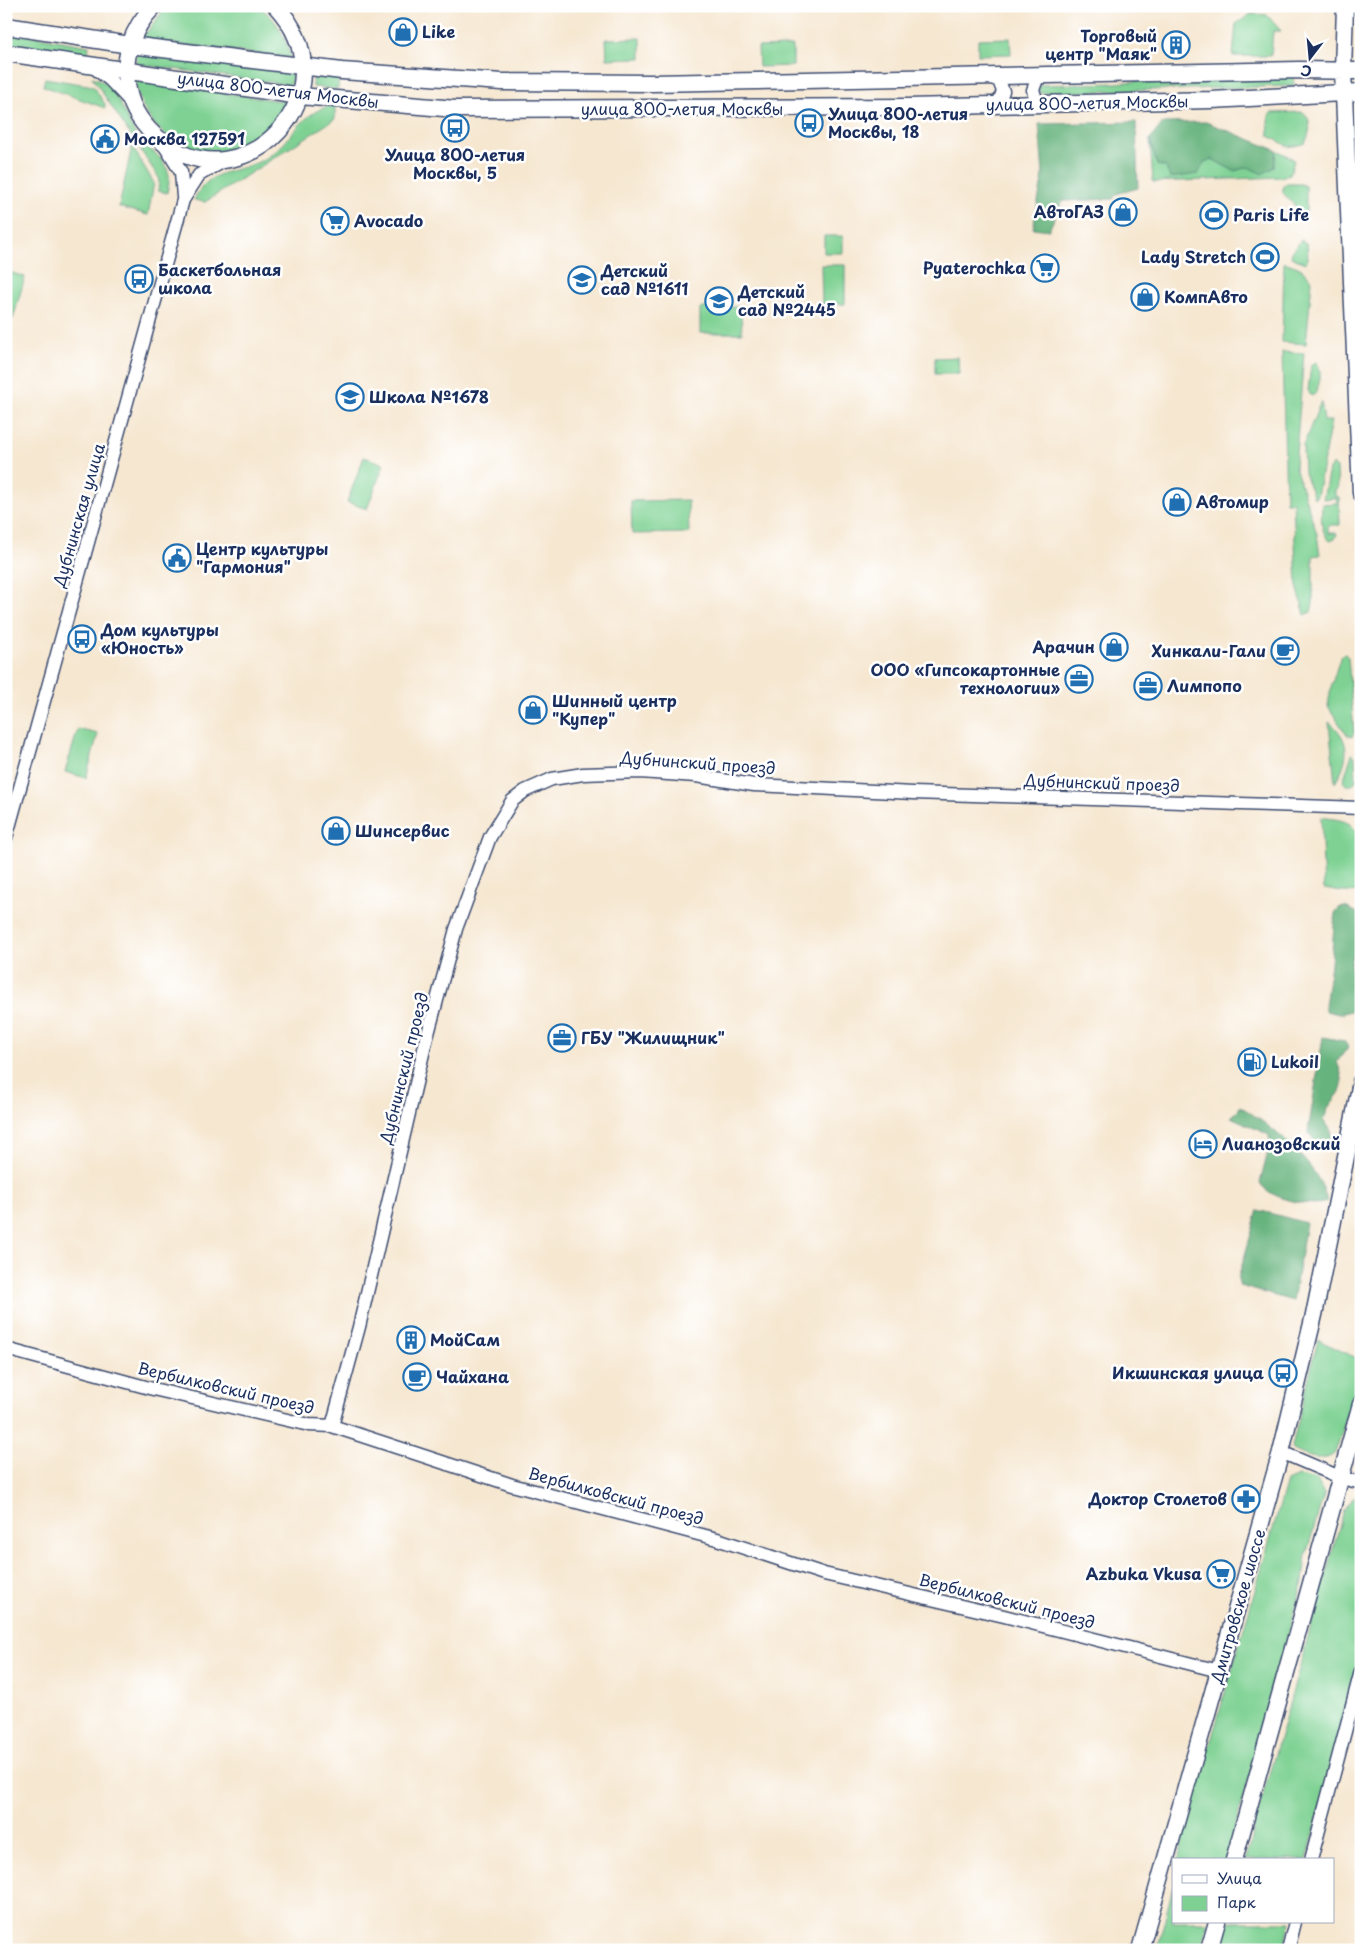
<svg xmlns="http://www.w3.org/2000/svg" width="1367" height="1956" font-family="'Playpen Sans',sans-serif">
<rect width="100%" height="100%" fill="#fff"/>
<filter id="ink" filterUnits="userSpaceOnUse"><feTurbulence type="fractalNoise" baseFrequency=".02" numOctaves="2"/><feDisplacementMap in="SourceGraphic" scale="10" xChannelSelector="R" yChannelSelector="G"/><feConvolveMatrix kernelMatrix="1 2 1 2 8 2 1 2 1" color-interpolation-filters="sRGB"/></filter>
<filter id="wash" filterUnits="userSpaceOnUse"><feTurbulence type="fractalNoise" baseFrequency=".0096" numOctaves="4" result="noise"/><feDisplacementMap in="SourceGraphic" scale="20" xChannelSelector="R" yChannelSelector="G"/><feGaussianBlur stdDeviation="1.12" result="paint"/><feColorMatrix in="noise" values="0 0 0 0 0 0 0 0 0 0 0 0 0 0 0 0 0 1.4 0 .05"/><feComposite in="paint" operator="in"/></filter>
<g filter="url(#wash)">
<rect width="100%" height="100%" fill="#f6e7d0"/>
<path fill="#7ed193" stroke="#4c8078" d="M171 6C185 6 249 3 258 7 277 16 286 40 291 58L141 40 163 11Z
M1251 14 1267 15 1281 31H1273L1271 56H1233L1236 24Z
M6 31 89 46 88 55 6 43Z
M641 38V58L607 59 606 39Z
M1010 38 1011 54 978 55V39Z
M793 46V66L759 67 758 47Z
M137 52 292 73 291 85 136 64Z
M313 75 339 77 338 89 313 87Z
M1293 75 1294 86 1039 93V85L1116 83 1155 79Z
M92 77C120 83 123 120 139 139 148 149 161 155 166 167 171 176 169 183 167 193L158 191 159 178Z
M45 78 93 86 105 104V108L43 86Z
M135 80 287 102C253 181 147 162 135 80Z
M329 106 335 107V119L205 202 194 200C210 165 239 175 268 157 293 141 298 115 329 106Z
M1303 112C1313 119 1310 136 1304 144L1289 147 1269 136 1268 120 1271 113Z
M1353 125H1361V286Z
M1150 139 1157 165 1204 162 1212 159 1234 171 1248 167H1274L1276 150 1292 158 1294 161 1290 174 1281 177 1153 182Z
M132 146 154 183 148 215 119 207Z
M1286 184H1301L1306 187V213H1302L1283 193V186Z
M824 236H843V253H824Z
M1301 240 1307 244 1308 259 1305 263 1291 257 1292 252Z
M1284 262 1301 268 1312 280 1306 344 1282 342Z
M821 265H845V304H822Z
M6 271 25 277 13 319 6 317Z
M741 307 742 333H700V308Z
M1282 352 1304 353 1295 467 1317 534 1320 555 1313 556V604L1311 612 1305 615 1297 586 1293 502H1286Z
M958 357 959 374H935V358Z
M1316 362C1323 371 1320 384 1315 394L1311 396 1308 390 1311 365Z
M1321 401 1324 421H1331L1317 496 1314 498 1304 473 1303 446Z
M364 457 384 464 367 509 347 502Z
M1333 464 1337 468 1338 489 1335 490V496L1339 497 1340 525H1328V533H1337L1335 539 1330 541C1320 532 1321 517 1322 504L1337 503 1336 498 1323 499 1329 469Z
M688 500 689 533 632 534 631 501Z
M1345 654 1348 657 1354 733 1352 737 1346 734 1328 706 1331 687 1341 655Z
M1329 722C1352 740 1349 760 1335 783Z
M78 729 98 734 86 778 65 772Z
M1352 754 1355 756 1356 781 1352 785H1346L1343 781Z
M1321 817C1331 819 1345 819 1352 826 1367 840 1361 871 1361 889 1351 895 1336 891 1324 889Z
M1318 1340 1361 1360V1375L1335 1453C1325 1464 1305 1456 1293 1450L1292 1446Z
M1298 1476 1317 1480 1324 1494 1306 1555 1303 1582 1226 1860H1179L1184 1833 1287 1481Z
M1361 1494V1655L1307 1860H1245L1344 1510 1354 1497Z
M1173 1887V1922H1208L1201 1950H1157Z
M1228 1922H1291L1284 1950H1220Z"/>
<path fill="#66b37d" stroke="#40716e" d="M1136 122 1138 188 1116 194 1113 199 1062 201 1049 230 1033 228 1043 175 1039 124Z
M1206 122 1276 150 1274 167 1262 174 1248 167 1234 171 1212 159 1204 162 1198 174 1170 178 1166 167 1157 165 1150 139 1163 123Z
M1345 907 1358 913C1364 931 1355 947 1350 965 1357 979 1365 994 1358 1009L1339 1014 1326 1011 1325 1006 1331 964 1335 913 1339 908Z
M1323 1037 1344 1041 1348 1047 1337 1062C1352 1098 1331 1091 1324 1120L1331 1131 1333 1143 1324 1148 1318 1145 1308 1132Z
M1240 1106C1270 1125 1322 1166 1327 1202 1309 1208 1270 1199 1260 1183L1270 1144 1269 1135 1231 1117 1238 1111Z
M1258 1210 1306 1223 1293 1301 1240 1286 1238 1279Z"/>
</g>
<g filter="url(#ink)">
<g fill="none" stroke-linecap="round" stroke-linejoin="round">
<g stroke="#3c4b6f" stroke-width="15">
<path id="minor" d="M91 65 110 80 131 102
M1045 75 1037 79 1033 90 1036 99 1046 104
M990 77 999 81 1003 91 999 102 992 106
M163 143 181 172 183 197
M6 838 183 200 199 175 226 160
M6 1349 153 1389 309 1425 332 1426 512 1485 717 1539 824 1574 1004 1616 1219 1671
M332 1426 359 1327 425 1045 456 929 490 837 512 801 525 791 552 779 583 774 640 772 696 776 754 785 913 793 1361 808
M1281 1452 1342 1478 1361 1483
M1311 1860 1361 1671
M1288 1950 1295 1922"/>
</g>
<g stroke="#3c4b6f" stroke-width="19">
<path id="major" d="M154 6C131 29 122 59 128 90 132 110 144 127 160 140 244 208 355 92 276 6
M1345 6 1343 71 1361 493
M6 26 130 45 342 71 502 82 652 83 1299 70 1361 71
M6 53 300 96 456 109 908 107 1211 100 1361 92
M1234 1860 1361 1404
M1140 1950 1281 1452 1314 1315 1361 1082
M1209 1950 1217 1922"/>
</g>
<use href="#minor" stroke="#fff" stroke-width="12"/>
<use href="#major" stroke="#fff" stroke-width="16"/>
</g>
</g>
<defs>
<g id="shop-ring" transform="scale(1.4375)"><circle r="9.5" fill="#fff" stroke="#1f6fb2" stroke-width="1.5"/><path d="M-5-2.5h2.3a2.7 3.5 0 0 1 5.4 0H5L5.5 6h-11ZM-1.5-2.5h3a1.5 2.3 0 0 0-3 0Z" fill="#1f6fb2"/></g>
<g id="building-ring" transform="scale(1.4375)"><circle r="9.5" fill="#fff" stroke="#1f6fb2" stroke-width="1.5"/><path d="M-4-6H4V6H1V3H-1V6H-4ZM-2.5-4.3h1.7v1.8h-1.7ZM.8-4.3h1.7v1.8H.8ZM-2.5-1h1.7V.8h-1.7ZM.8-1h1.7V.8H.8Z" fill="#1f6fb2"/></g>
<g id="bus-ring" transform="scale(1.4375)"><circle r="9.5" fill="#fff" stroke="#1f6fb2" stroke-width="1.5"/><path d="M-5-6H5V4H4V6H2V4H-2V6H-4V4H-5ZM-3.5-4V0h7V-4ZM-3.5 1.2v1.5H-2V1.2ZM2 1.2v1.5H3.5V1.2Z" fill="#1f6fb2"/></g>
<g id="civic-ring" transform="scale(1.4375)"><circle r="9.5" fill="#fff" stroke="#1f6fb2" stroke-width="1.5"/><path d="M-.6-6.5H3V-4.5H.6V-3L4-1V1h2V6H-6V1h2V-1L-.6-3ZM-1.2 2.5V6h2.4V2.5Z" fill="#1f6fb2"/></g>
<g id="stadium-ring" transform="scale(1.4375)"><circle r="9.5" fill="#fff" stroke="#1f6fb2" stroke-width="1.5"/><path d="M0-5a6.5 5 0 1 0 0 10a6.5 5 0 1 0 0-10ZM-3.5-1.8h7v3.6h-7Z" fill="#1f6fb2"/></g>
<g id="supermarket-ring" transform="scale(1.4375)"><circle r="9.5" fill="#fff" stroke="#1f6fb2" stroke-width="1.5"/><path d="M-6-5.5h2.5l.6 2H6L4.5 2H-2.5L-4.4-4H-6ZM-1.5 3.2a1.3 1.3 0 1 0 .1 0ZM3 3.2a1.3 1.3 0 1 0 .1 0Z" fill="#1f6fb2"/></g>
<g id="school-ring" transform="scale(1.4375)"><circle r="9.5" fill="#fff" stroke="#1f6fb2" stroke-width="1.5"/><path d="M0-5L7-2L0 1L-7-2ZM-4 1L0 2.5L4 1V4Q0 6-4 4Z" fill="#1f6fb2"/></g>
<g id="cafe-ring" transform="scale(1.4375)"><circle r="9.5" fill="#fff" stroke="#1f6fb2" stroke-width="1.5"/><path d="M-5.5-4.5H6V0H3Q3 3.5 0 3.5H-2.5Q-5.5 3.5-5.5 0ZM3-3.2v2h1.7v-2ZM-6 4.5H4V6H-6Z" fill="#1f6fb2"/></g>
<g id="office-ring" transform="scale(1.4375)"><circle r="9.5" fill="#fff" stroke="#1f6fb2" stroke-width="1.5"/><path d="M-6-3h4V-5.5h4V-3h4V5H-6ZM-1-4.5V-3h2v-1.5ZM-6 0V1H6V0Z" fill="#1f6fb2"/></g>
<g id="fuel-ring" transform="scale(1.4375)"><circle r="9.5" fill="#fff" stroke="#1f6fb2" stroke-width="1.5"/><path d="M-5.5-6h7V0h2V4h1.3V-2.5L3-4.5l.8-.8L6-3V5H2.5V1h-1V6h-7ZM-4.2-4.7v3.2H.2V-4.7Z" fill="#1f6fb2"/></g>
<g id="hotel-ring" transform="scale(1.4375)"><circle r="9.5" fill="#fff" stroke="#1f6fb2" stroke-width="1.5"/><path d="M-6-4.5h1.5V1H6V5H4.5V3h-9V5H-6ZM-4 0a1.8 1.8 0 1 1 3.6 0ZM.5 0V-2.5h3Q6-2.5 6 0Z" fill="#1f6fb2"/></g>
<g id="pharmacy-ring" transform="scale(1.4375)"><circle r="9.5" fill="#fff" stroke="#1f6fb2" stroke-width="1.5"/><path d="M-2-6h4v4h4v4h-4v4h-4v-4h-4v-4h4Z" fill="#1f6fb2"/></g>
</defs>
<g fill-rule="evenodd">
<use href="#shop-ring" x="403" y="32"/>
<use href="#building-ring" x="1176" y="45"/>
<use href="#bus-ring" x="809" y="123"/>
<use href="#bus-ring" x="455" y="128"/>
<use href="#civic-ring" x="105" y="139"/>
<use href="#shop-ring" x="1123" y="212"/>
<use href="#stadium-ring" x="1214" y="215"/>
<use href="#supermarket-ring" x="335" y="221"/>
<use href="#stadium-ring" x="1265" y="257"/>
<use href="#supermarket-ring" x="1045" y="268"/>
<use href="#bus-ring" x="139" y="279"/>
<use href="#school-ring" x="582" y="280"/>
<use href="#shop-ring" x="1145" y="297"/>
<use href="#school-ring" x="719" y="301"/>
<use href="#school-ring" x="350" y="397"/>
<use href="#shop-ring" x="1177" y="502"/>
<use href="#civic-ring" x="177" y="558"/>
<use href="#bus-ring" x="82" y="639"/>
<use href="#shop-ring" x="1114" y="647"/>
<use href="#cafe-ring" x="1285" y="651"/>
<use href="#office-ring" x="1079" y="679"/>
<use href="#office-ring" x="1148" y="686"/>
<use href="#shop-ring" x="533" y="710"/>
<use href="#shop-ring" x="336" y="831"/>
<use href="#office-ring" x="562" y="1038"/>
<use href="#fuel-ring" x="1252" y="1062"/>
<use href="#hotel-ring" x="1203" y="1144"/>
<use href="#building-ring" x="411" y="1340"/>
<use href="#bus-ring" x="1283" y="1373"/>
<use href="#cafe-ring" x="417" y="1377"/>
<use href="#pharmacy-ring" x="1246" y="1499"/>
<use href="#supermarket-ring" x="1221" y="1574"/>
</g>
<g text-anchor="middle" stroke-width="5" stroke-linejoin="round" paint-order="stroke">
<g font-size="16" font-weight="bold" fill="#1b2f5e" stroke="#fff" text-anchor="start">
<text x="422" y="38">Like</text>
<text x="1157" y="42" text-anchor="end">Торговый<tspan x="1157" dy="18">центр "Маяк"</tspan></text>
<text x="828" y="120">Улица 800-летия<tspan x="828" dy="18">Москвы, 18</tspan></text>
<text x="124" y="145">Москва 127591</text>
<text x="455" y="161" text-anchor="middle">Улица 800-летия<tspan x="455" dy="18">Москвы, 5</tspan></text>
<text x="1104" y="218" text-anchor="end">АвтоГАЗ</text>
<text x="1233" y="221">Paris Life</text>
<text x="354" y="227">Avocado</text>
<text x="1246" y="263" text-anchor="end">Lady Stretch</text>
<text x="1026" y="274" text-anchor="end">Pyaterochka</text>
<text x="158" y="276">Баскетбольная<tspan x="158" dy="18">школа</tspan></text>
<text x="601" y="277">Детский<tspan x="601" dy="18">сад №1611</tspan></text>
<text x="738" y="298">Детский<tspan x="738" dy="18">сад №2445</tspan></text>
<text x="1164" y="303">КомпАвто</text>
<text x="369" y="403">Школа №1678</text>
<text x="1196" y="508">Автомир</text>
<text x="196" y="555">Центр культуры<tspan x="196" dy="18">"Гармония"</tspan></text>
<text x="101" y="636">Дом культуры<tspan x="101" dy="18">«Юность»</tspan></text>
<text x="1095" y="653" text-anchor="end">Арачин</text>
<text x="1266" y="657" text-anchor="end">Хинкали-Гали</text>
<text x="1060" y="676" text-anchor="end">ООО «Гипсокартонные<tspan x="1060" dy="18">технологии»</tspan></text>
<text x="1167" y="692">Лимпопо</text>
<text x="552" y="707">Шинный центр<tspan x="552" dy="18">"Купер"</tspan></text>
<text x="355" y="837">Шинсервис</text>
<text x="581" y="1044">ГБУ "Жилищник"</text>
<text x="1271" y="1068">Lukoil</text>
<text x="1222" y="1150">Лианозовский</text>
<text x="430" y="1346">МойСам</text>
<text x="1264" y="1379" text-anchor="end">Икшинская улица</text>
<text x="436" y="1383">Чайхана</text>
<text x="1227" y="1505" text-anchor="end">Доктор Столетов</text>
<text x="1202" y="1580" text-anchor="end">Azbuka Vkusa</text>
</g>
<g font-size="16" fill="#1b2f5e" stroke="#fff">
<text transform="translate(278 90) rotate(7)" y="6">улица 800-летия Москвы</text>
<text transform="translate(1087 103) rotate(-1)" y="6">улица 800-летия Москвы</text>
<text x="682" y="115">улица 800-летия Москвы</text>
<text transform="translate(79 515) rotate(-74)" y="6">Дубнинская улица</text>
<text transform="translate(698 763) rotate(4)" y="6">Дубнинский проезд</text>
<text transform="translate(1102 783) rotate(2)" y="6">Дубнинский проезд</text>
<text transform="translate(404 1068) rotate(-76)" y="6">Дубнинский проезд</text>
<text transform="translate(226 1388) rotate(13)" y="6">Вербилковский проезд</text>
<text transform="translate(616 1496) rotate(15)" y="6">Вербилковский проезд</text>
<text transform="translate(1007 1601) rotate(14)" y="6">Вербилковский проезд</text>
<text transform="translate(1238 1606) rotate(-74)" y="6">Дмитровское шоссе</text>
</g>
</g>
<rect width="1367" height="1956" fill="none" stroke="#fff" stroke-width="25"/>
<rect x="1172" y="1858" width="162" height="65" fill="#ffffff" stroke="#a4acbf"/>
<rect x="1182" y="1875" width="25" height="8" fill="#ffffff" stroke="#a4acbf"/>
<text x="1217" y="1884" font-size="15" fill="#1b2f5e">Улица</text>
<rect x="1182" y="1896" width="25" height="15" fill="#7ed193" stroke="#a4acbf"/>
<text x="1217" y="1908" font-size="15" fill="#1b2f5e">Парк</text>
<g transform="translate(1310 58) rotate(196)" stroke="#ffffff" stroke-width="4" paint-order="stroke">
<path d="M0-4L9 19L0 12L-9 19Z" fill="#1b2f5e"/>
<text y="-8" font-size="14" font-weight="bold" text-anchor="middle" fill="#1b2f5e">С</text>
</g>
</svg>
